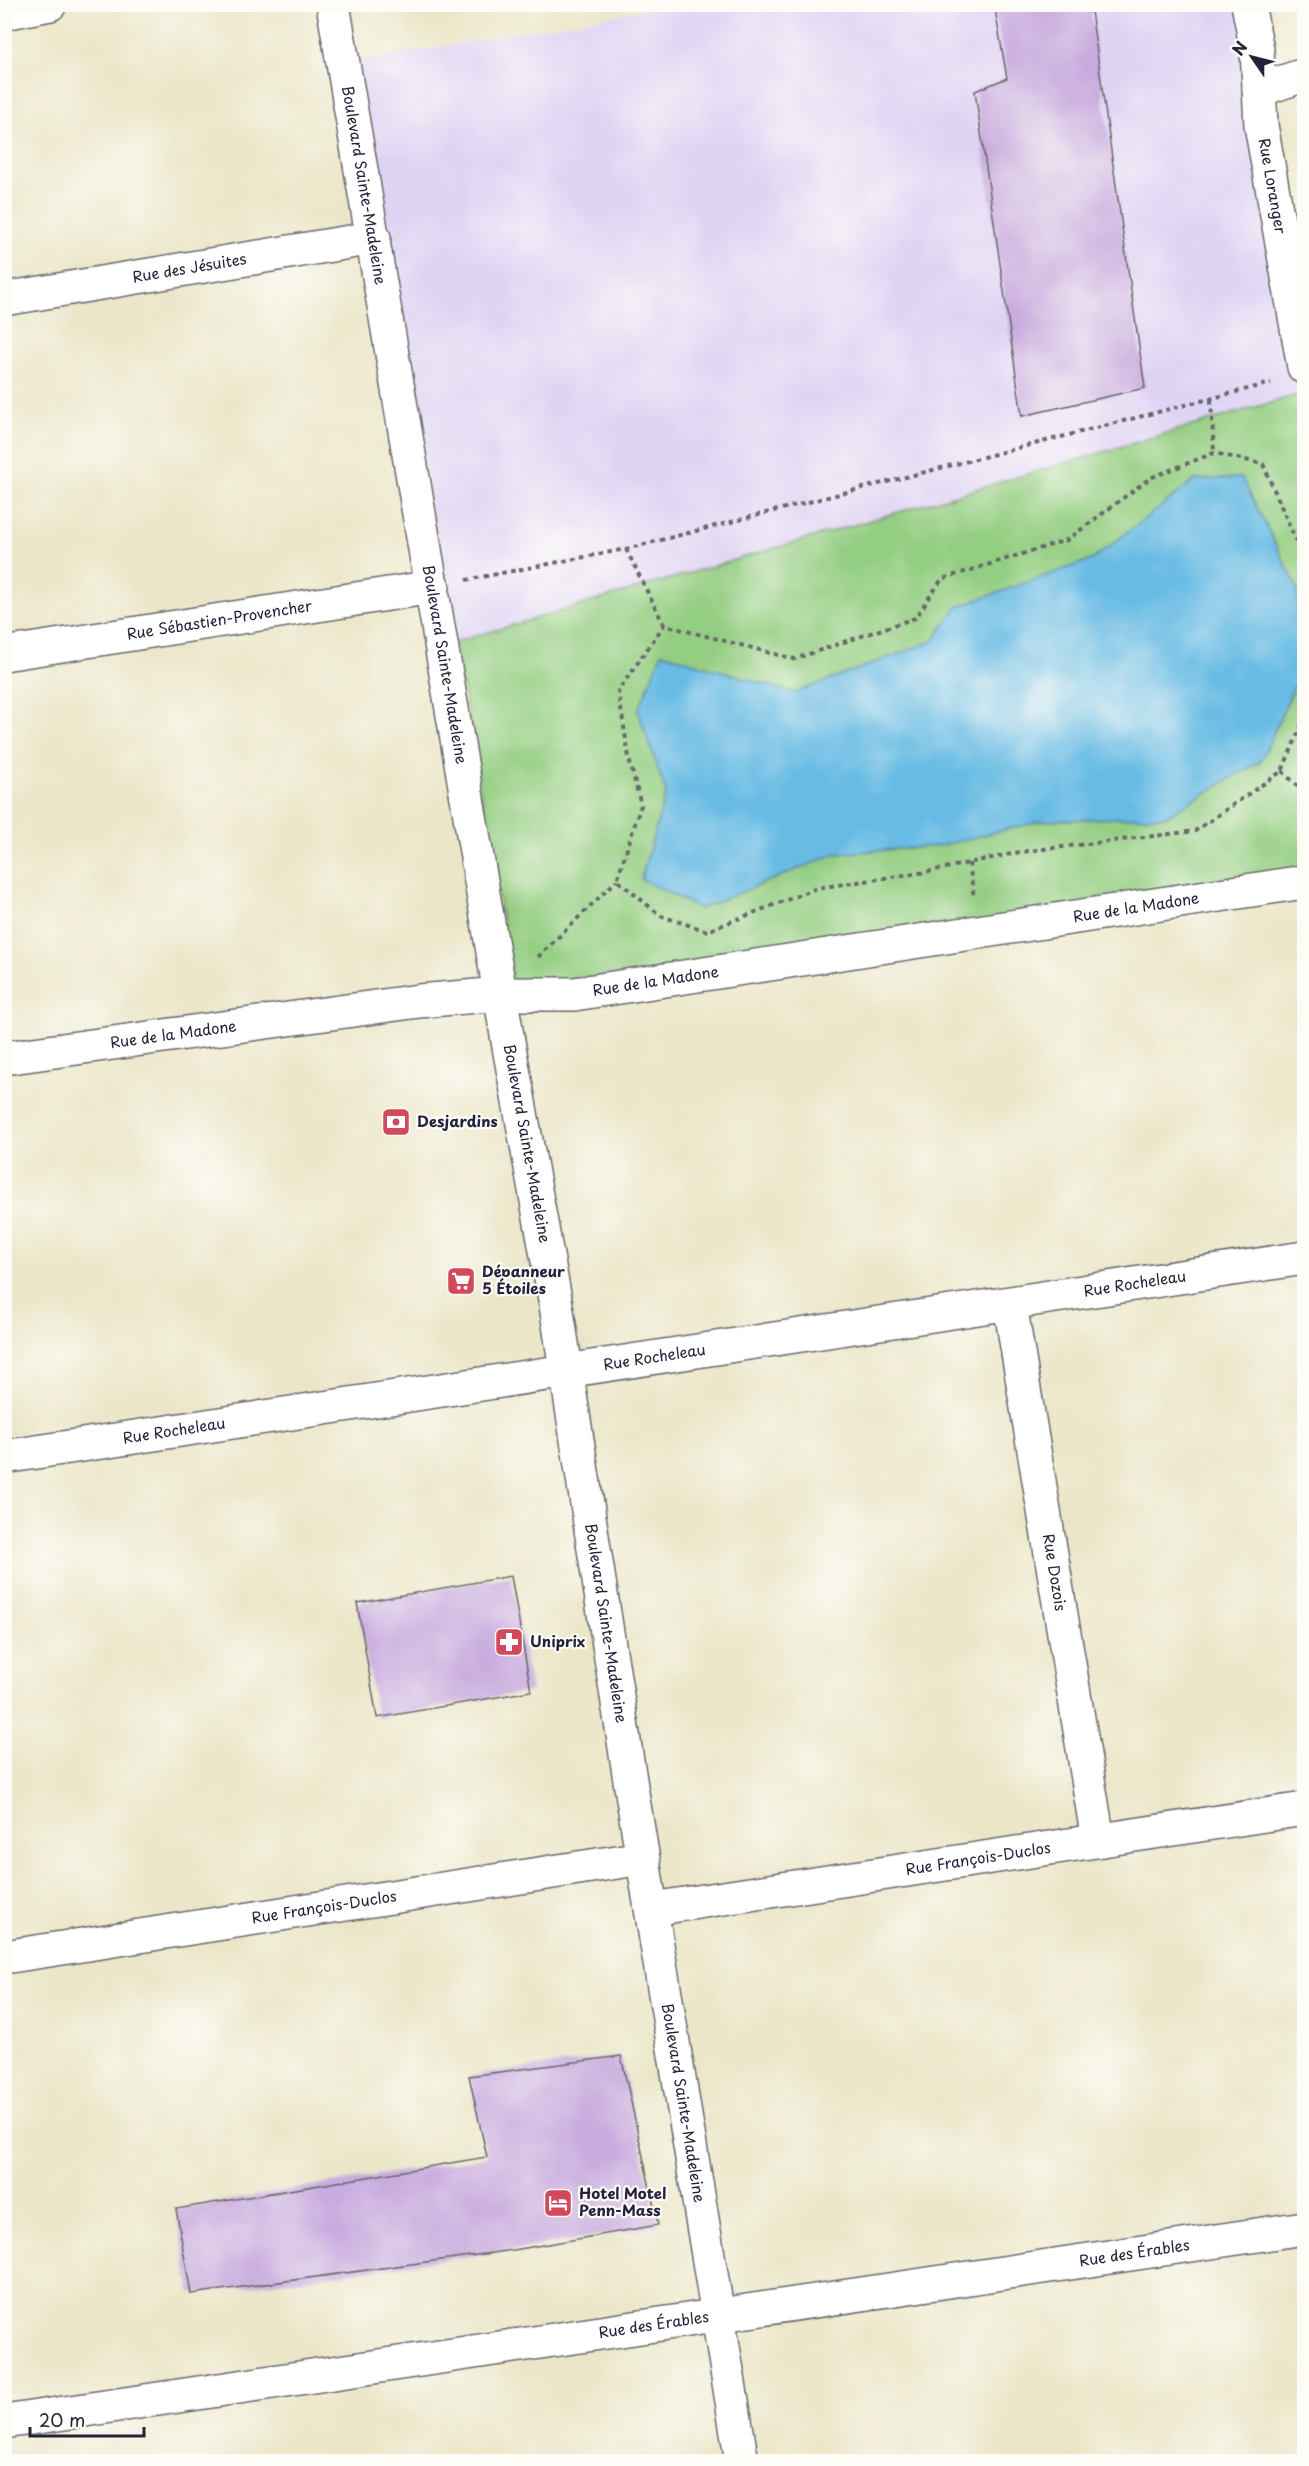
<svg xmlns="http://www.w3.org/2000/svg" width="1309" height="2466" font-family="'Playpen Sans',sans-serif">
<rect width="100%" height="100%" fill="#fdfcf7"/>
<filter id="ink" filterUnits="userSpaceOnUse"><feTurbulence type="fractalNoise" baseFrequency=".0167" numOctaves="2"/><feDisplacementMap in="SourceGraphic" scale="12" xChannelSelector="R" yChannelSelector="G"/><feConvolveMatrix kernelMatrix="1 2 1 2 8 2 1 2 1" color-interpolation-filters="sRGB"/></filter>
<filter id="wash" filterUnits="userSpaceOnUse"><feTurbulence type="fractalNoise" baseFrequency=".008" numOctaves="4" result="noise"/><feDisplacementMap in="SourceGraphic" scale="24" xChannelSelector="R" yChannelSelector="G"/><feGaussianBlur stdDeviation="1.35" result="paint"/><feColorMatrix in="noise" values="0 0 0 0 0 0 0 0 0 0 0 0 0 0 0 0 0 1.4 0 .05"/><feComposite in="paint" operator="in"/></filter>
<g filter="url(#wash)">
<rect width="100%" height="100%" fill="#ebe6c8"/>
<path fill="#e0d4f4" d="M668 5H1248L1304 373V393L455 642 354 63Z"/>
<path fill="#94ce82" stroke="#5b785e" stroke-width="1.5" d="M1304 393V885L514 990 455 642Z"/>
<path fill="#68bbe4" stroke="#456e90" stroke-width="1.5" d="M1242 478 1297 587 1300 674 1261 761 1166 816 1042 821 938 846 835 854 700 909 641 879 666 793 638 711 662 653 794 693 933 641 957 607 1093 559 1195 480Z"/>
<g id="blocks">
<path fill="#c9acdf" d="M994 4H1090L1145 388 1022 416 975 91 1007 78Z
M511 1576 531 1691 377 1718 357 1603Z
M621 2056 658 2225 514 2250 191 2294 176 2209 487 2157 469 2076Z"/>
</g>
</g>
<g filter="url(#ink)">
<use href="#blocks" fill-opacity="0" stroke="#68676c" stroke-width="1.5"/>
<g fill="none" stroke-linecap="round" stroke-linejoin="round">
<g stroke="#68676c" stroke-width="36">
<g id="minor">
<path id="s1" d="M1248 4 1257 50 1261 125 1304 367"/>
<path d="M4 13 50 4"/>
<path d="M1259 90 1304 75"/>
<path id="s2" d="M4 299 374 238"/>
<path id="s3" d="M4 654 433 587"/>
<path id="s4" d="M4 1058 419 1001 500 994H574L1304 882"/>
<path id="s5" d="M1010 1304 1098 1840"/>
<path id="s6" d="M4 1457 1304 1258"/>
<path id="s7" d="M652 1909 1304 1809"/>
<path id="s8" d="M4 1957 643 1858"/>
<path id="s9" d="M4 2422 1304 2228"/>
</g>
</g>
<g stroke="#68676c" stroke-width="36">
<g id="major">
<path id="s10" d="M333 4 509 1047 556 1305 633 1799 742 2462"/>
</g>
</g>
<path stroke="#68676c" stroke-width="4" stroke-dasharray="4.5 4.5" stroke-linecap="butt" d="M1211 400 1214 453
M626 549 664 625
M1304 559 1263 464 1214 453 1150 478 1067 540 942 579 915 618 794 659 664 625 618 691 630 763 641 805 617 880 661 916 707 931 817 888 926 872 1020 852 1195 831 1282 771 1304 720
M466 580 626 549 1271 383
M1282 771 1304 792
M969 863 974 898
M538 957 617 880"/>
<use href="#minor" stroke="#fff" stroke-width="33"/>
<use href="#major" stroke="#fff" stroke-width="33"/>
</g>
</g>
<defs>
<g id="bank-square" transform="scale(1.5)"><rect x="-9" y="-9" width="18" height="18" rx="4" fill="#d1495b" stroke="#fdfcf7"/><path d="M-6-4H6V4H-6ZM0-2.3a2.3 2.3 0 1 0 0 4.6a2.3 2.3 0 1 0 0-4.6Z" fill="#fff"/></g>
<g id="supermarket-square" transform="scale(1.5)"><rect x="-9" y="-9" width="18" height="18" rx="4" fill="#d1495b" stroke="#fdfcf7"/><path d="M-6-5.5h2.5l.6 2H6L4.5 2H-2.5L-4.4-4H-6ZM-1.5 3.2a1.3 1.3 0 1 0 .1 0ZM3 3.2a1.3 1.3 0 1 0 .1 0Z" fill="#fff"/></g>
<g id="pharmacy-square" transform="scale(1.5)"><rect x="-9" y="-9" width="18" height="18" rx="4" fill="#d1495b" stroke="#fdfcf7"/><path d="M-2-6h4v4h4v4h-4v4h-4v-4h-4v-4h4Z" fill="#fff"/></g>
<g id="hotel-square" transform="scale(1.5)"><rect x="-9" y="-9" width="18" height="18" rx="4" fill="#d1495b" stroke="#fdfcf7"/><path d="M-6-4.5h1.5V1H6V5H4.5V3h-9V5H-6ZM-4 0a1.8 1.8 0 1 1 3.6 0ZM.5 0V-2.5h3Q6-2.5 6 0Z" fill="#fff"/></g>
</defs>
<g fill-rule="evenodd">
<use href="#bank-square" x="396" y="1122"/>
<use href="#supermarket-square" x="461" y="1281"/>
<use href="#pharmacy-square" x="509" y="1642"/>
<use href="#hotel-square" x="558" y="2203"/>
</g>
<g text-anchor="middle" stroke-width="4.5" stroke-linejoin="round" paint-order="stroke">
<g font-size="15" fill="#22223b" stroke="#fdfcf7">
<text dy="5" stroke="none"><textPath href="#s10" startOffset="184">Boulevard Sainte-Madeleine</textPath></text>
<text dy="5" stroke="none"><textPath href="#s1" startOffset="184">Rue Loranger</textPath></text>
<text dy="5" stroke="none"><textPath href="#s2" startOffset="188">Rue des Jésuites</textPath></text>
<text dy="5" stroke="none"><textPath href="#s3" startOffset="218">Rue Sébastien-Provencher</textPath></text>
<text dy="5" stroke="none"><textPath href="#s10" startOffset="670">Boulevard Sainte-Madeleine</textPath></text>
<text dy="5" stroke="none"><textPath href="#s4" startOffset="1143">Rue de la Madone</textPath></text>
<text dy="5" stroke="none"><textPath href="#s4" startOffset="657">Rue de la Madone</textPath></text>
<text dy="5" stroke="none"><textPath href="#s4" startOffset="171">Rue de la Madone</textPath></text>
<text dy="5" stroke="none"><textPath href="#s10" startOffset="1156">Boulevard Sainte-Madeleine</textPath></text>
<text dy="5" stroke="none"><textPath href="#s6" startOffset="1144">Rue Rocheleau</textPath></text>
<text dy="5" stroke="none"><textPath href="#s6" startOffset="658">Rue Rocheleau</textPath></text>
<text dy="5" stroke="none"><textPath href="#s6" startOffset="172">Rue Rocheleau</textPath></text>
<text dy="5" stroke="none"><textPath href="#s5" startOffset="272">Rue Dozois</textPath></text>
<text dy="5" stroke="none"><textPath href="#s10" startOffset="1642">Boulevard Sainte-Madeleine</textPath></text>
<text dy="5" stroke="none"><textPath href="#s7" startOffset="330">Rue François-Duclos</textPath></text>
<text dy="5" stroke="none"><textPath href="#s8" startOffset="324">Rue François-Duclos</textPath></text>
<text dy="5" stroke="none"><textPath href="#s10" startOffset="2128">Boulevard Sainte-Madeleine</textPath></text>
<text dy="5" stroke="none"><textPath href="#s9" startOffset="1143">Rue des Érables</textPath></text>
<text dy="5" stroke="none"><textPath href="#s9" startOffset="657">Rue des Érables</textPath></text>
</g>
<g font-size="15" font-weight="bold" fill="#22223b" stroke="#fdfcf7" text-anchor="start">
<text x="417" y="1127">Desjardins</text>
<text x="482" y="1277">Dépanneur<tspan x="482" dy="17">5 Étoiles</tspan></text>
<text x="530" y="1647">Uniprix</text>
<text x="579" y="2199">Hotel Motel<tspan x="579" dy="17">Penn-Mass</tspan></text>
</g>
</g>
<rect width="1309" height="2466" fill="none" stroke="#fdfcf7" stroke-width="24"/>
<g transform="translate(1252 57) rotate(305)" stroke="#fdfcf7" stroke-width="4.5" paint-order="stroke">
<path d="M0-4.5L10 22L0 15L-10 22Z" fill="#22223b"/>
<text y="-9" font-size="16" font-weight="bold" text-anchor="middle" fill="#22223b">N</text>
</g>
<path d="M30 2427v9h114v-9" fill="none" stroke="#22223b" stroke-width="3"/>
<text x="39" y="2427" font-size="18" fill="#22223b" stroke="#fdfcf7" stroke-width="4.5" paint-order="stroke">20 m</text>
</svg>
